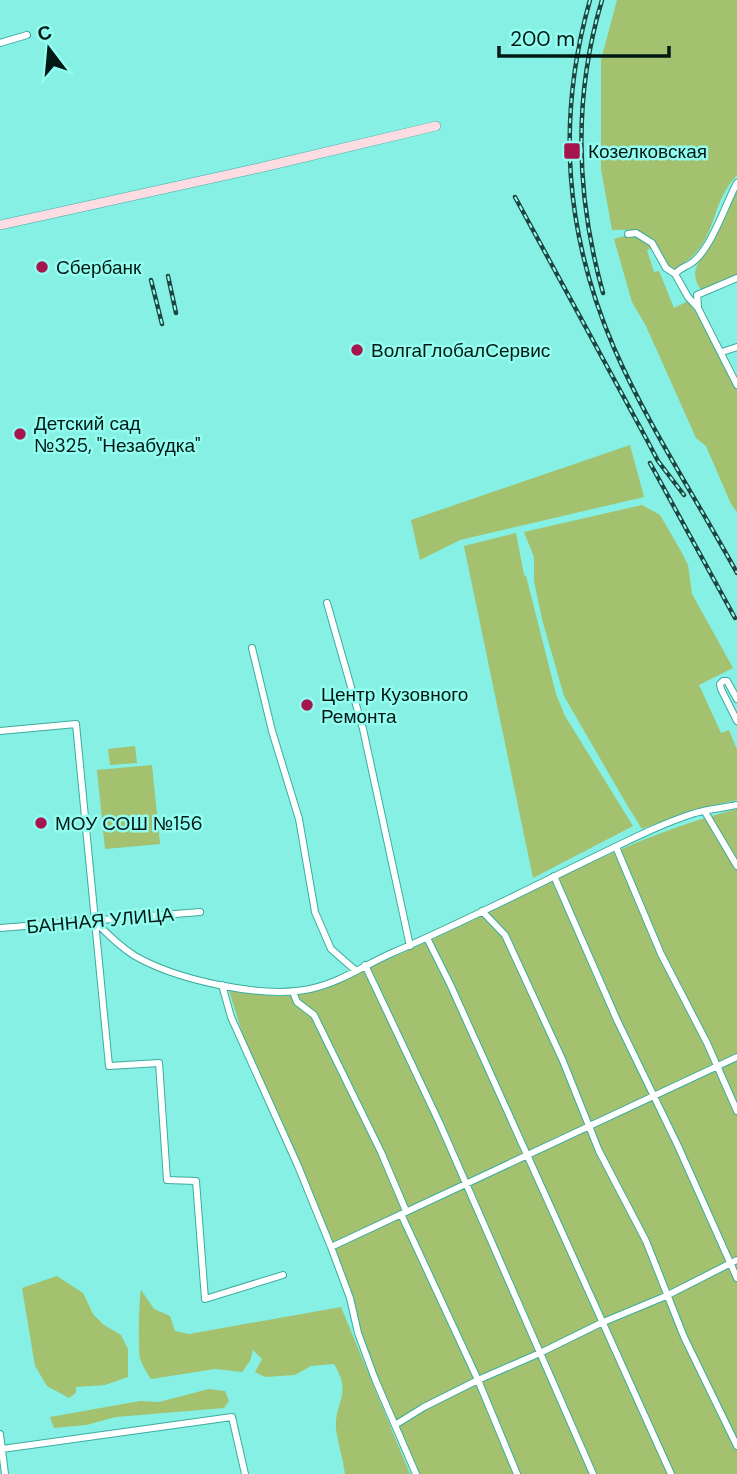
<svg xmlns="http://www.w3.org/2000/svg" width="737" height="1474" font-family="'DM Sans',sans-serif">
<rect width="100%" height="100%" fill="#85f0e3"/>
<path fill="#a3c16e" d="M617 0H737V175C706 208 721 244 674 269 666 265 664 260 659 253 646 232 635 229 612 230L601 169V60Z
M737 192V275L702 291C686 270 702 259 712 242 722 227 728 208 737 192Z
M631 234 641 238 652 248 647 250 654 272 659 271 674 308 688 301 702 322 737 391V512L731 504 706 446 696 438 646 326 632 302 614 239Z
M630 445 644 497 460 540 420 560 411 520Z
M642 505 660 515 682 553 688 565 692 594 733 668 699 685 721 733 729 730 737 750V800L693 810 642 829 627 805 564 696 542 619 534 581V557L524 532Z
M516 533 524 575 526 576 556 694 565 716 633 826 533 878 464 546Z
M135 746 137 763 110 765 108 749Z
M152 765 160 844 105 849 97 770Z
M737 809V1474H418C391 1412 364 1351 348 1286L249 1055 228 987C249 991 275 999 296 995 332 988 367 968 400 954 512 905 618 839 737 809Z
M57 1276 83 1293 93 1314 104 1325 121 1335 128 1349V1377L105 1385 76 1387V1393L69 1398 47 1386 35 1366 22 1288Z
M141 1290 154 1309 170 1316 175 1331 189 1334 341 1307 410 1474H345C343 1459 338 1444 336 1429 334 1402 353 1395 334 1364L311 1366 295 1375 265 1377 255 1372 262 1359 253 1350 250 1361 242 1372 215 1369 151 1379C147 1373 142 1365 140 1358 138 1352 139 1296 141 1290Z
M209 1389 225 1391 229 1401 224 1408 116 1417 86 1425 54 1428 50 1417 140 1401 159 1402Z"/>
<g fill="none" stroke-linecap="round" stroke-linejoin="round">
<g stroke="#3caca0" stroke-width="8">
<path id="street" d="M0 43 27 35
M628 234 636 233 652 243 666 268 675 274 688 297 698 308 737 385
M675 274C682 266 687 267 693 262 712 247 725 205 737 183
M698 306 697 295 737 278
M722 352 737 347
M327 603 363 729 410 946
M252 648 272 731 299 819 315 912 331 949 355 970
M737 699 727 681H723L720 684 721 689 737 721
M0 731 76 724 109 1066 159 1063 167 1180 196 1181 205 1299 283 1275
M705 812 737 866
M616 847 661 954 707 1043 737 1111
M554 876 617 1020 678 1146 737 1278
M482 911 505 935 563 1061 599 1151 646 1241 684 1337 737 1446
M95 921C107 934 119 946 135 956 177 980 262 999 310 989 339 983 365 965 392 953 457 925 520 893 584 862 620 845 657 825 695 813 709 809 723 808 737 805
M0 928 200 912
M427 938 450 984 671 1474
M365 965 440 1124 593 1474
M222 985 231 1017 298 1166 331 1247 350 1298 358 1333 375 1379 416 1474
M293 992 297 1002 314 1015 381 1152 406 1211
M401 1214 478 1380 517 1474
M331 1247 737 1057
M395 1425 424 1407 478 1380 540 1353 601 1323 666 1296 737 1260
M0 1434 5 1474
M2 1449 232 1417 245 1474"/>
</g>
<g stroke="#3caca0" stroke-width="10">
<path id="secondary" d="M0 225 259 168 436 126"/>
</g>
<use href="#street" stroke="#fff" stroke-width="6"/>
<use href="#secondary" stroke="#fddce4" stroke-width="9"/>
<g stroke="#1e4540" stroke-width="4.5">
<path id="rail" d="M590 0C556 120 565 234 614 348 647 424 697 500 737 573
M602 0C573 97 576 196 603 293
M515 197 647 440 658 461 684 495
M168 276 176 313
M151 280 162 324
M650 463 735 618"/>
</g>
<use href="#rail" stroke="#93fef0" stroke-width="2" stroke-dasharray="5" stroke-linecap="butt"/>
</g>
<g fill="#a7154f" stroke="#93fef0" stroke-width="2.5">
<rect x="563" y="142" width="18" height="18" rx="3.5"/>
<circle cx="42" cy="267" r="7"/>
<circle cx="357" cy="350" r="7"/>
<circle cx="20" cy="434" r="7"/>
<circle cx="307" cy="705" r="7"/>
<circle cx="41" cy="823" r="7"/>
</g>
<g text-anchor="middle" stroke-width="5" stroke-linejoin="round" paint-order="stroke">
<g font-size="19" fill="#021815" stroke="#93fef0" text-anchor="start">
<text x="588" y="158">Козелковская</text>
<text x="56" y="274">Сбербанк</text>
<text x="371" y="357">ВолгаГлобалСервис</text>
<text x="34" y="430">Детский сад<tspan x="34" dy="22">№325, "Незабудка"</tspan></text>
<text x="321" y="701">Центр Кузовного<tspan x="321" dy="22">Ремонта</tspan></text>
<text x="55" y="830">МОУ СОШ №156</text>
</g>
<g font-size="19" fill="#021815" stroke="#93fef0">
<text transform="translate(100 920) rotate(-5)" y="7">БАННАЯ УЛИЦА</text>
</g>
</g>
<g transform="translate(49 49) rotate(344)" stroke="#93fef0" stroke-width="5" paint-order="stroke">
<path d="M0-5L12 26L0 18L-12 26Z" fill="#021815"/>
<text y="-10" font-size="19" font-weight="bold" text-anchor="middle" fill="#021815">С</text>
</g>
<path d="M499 46v10h170v-10" fill="none" stroke="#021815" stroke-width="3.5"/>
<text x="510" y="46" font-size="21" fill="#021815" stroke="#93fef0" stroke-width="5" paint-order="stroke">200 m</text>
</svg>
